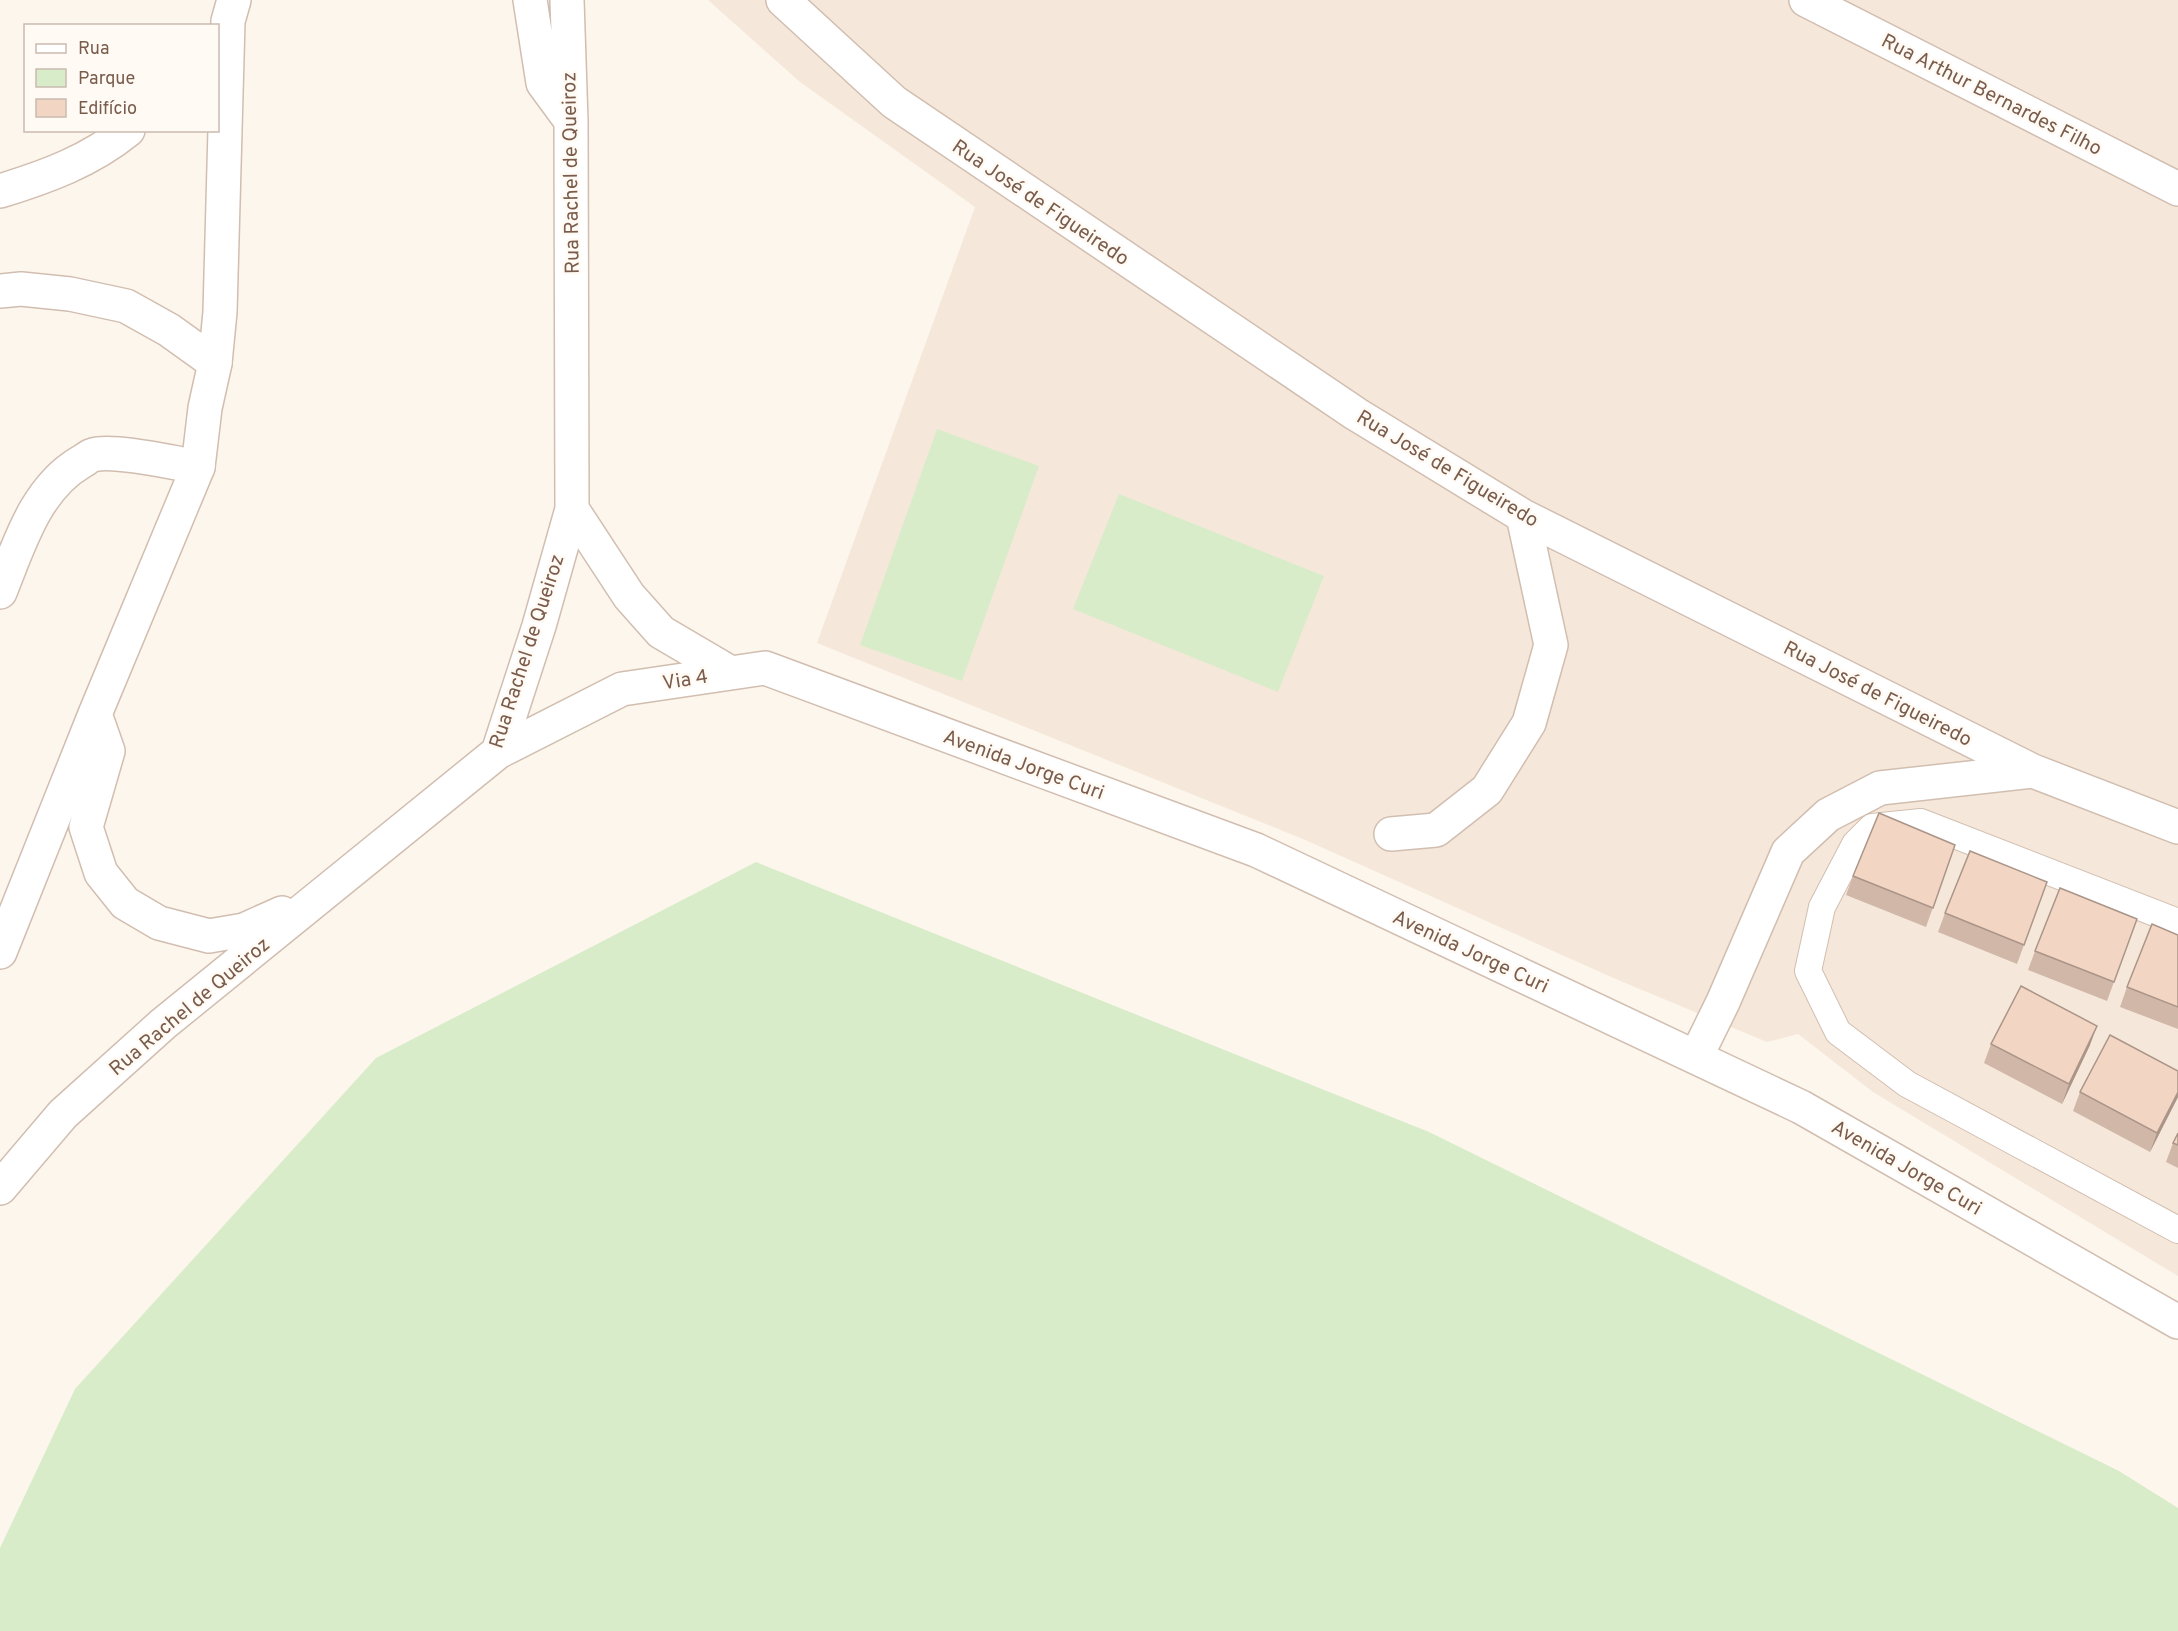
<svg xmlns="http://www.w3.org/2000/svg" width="2178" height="1631" font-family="Overpass,sans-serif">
<rect width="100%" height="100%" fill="#fdf6ec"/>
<path fill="#f5e8da" d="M708 0H2178V1276L1873 1092 1798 1034 1767 1042 1618 980 1303 839 817 643 975 207 800 82Z"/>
<path fill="#d8ecc9" d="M937 429 1039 466 962 681 860 645Z
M1119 494 1324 576 1278 692 1073 609Z
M756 862 1429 1132 2119 1471 2178 1508V1631H0V1548L75 1389 376 1058Z"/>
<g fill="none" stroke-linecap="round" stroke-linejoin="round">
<g stroke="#d1beb0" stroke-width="28">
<path id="service" d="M2178 922 1921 822 1872 827 1855 844 1822 907 1808 971 1838 1032 1907 1084 2178 1230"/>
</g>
<g stroke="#d1beb0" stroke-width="36">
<path id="minor" d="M783 0 894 102 1356 414 1523 516 2033 771 2178 827
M1806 0 2178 189
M0 191C46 177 90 161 128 130
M0 291 21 289 70 294 126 306 169 330 215 363
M0 592C19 545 35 489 81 462 85 460 89 456 93 455 113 449 175 463 198 467
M1391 834 1436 830 1487 790 1529 723 1551 645 1523 516
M1696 1057 1723 1002 1788 852 1828 815 1880 788 2033 771"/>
</g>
<g stroke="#d1beb0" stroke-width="36">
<path id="tertiary" d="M530 0 543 83 571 121
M572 509 629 596 661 632 729 672
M95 714 108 751 86 827 101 873 125 903 159 923 209 936 244 930 282 913
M498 752 622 689 765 668 1256 850 1801 1107 2178 1322
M0 952 95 714 198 467 205 408 215 363 220 312 228 21 234 0
M0 1188 63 1114 163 1024 498 752 539 626 572 509 571 121 567 0"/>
</g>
<use href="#service" stroke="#fff" stroke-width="26"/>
<use href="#minor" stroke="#fff" stroke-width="33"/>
<use href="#tertiary" stroke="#fff" stroke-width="33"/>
</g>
<path fill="#d1b7a8" d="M1955 845 1926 927 1846 895 1853 876Z
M2047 882 2017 964 1938 932 1945 913Z
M2137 919 2107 1001 2028 970 2035 951Z
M2178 935V1029L2120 1007 2127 987Z
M1991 1044 2090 1045 2062 1104 1984 1063Z
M2080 1092 2178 1097 2150 1152 2073 1111Z
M2178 1133V1168L2166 1162 2173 1143Z"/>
<path fill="#aa9588" d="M2097 1026 2090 1045 2062 1104 2069 1084Z
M2178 1092V1097L2150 1152 2157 1133Z"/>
<path fill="#f3d5c3" stroke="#aa9588" stroke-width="1.5" d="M1879 813 1955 845 1933 908 1853 876Z
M1970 851 2047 882 2024 945 1945 913Z
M2060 888 2137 919 2114 982 2035 951Z
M2152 924 2178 935V1007L2127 987Z
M2021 986 2097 1026 2069 1084 1991 1044Z
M2110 1035 2178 1071V1092L2157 1133 2080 1092Z
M2178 1133V1145L2173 1143Z"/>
<g text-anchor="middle" stroke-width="5" stroke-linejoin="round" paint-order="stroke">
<g font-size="20" fill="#7a5c4d" stroke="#fffaf3">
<text transform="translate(1992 94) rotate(27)" y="7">Rua Arthur Bernardes Filho</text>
<text transform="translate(570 173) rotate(-91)" y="7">Rua Rachel de Queiroz</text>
<text transform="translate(1041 202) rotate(34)" y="7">Rua José de Figueiredo</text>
<text transform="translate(1448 468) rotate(31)" y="7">Rua José de Figueiredo</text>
<text transform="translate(526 651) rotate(-72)" y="7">Rua Rachel de Queiroz</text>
<text transform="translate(685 679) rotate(-9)" y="7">Via 4</text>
<text transform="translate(1878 693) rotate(27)" y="7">Rua José de Figueiredo</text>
<text transform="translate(1024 764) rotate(20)" y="7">Avenida Jorge Curi</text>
<text transform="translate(1471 951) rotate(25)" y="7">Avenida Jorge Curi</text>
<text transform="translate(189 1006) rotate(-40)" y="7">Rua Rachel de Queiroz</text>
<text transform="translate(1907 1167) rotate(30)" y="7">Avenida Jorge Curi</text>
</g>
</g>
<rect x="24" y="24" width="195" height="108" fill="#fffaf3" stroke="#cabbb1" stroke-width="1.5"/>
<rect x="36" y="44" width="30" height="9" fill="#ffffff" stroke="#cabbb1" stroke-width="1.5"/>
<text x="78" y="54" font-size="18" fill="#7a5c4d">Rua</text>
<rect x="36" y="69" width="30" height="18" fill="#d8ecc9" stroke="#cabbb1" stroke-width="1.5"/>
<text x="78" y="84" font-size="18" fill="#7a5c4d">Parque</text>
<rect x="36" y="99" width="30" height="18" fill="#f3d5c3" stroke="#cabbb1" stroke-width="1.5"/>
<text x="78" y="114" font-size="18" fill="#7a5c4d">Edifício</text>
</svg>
